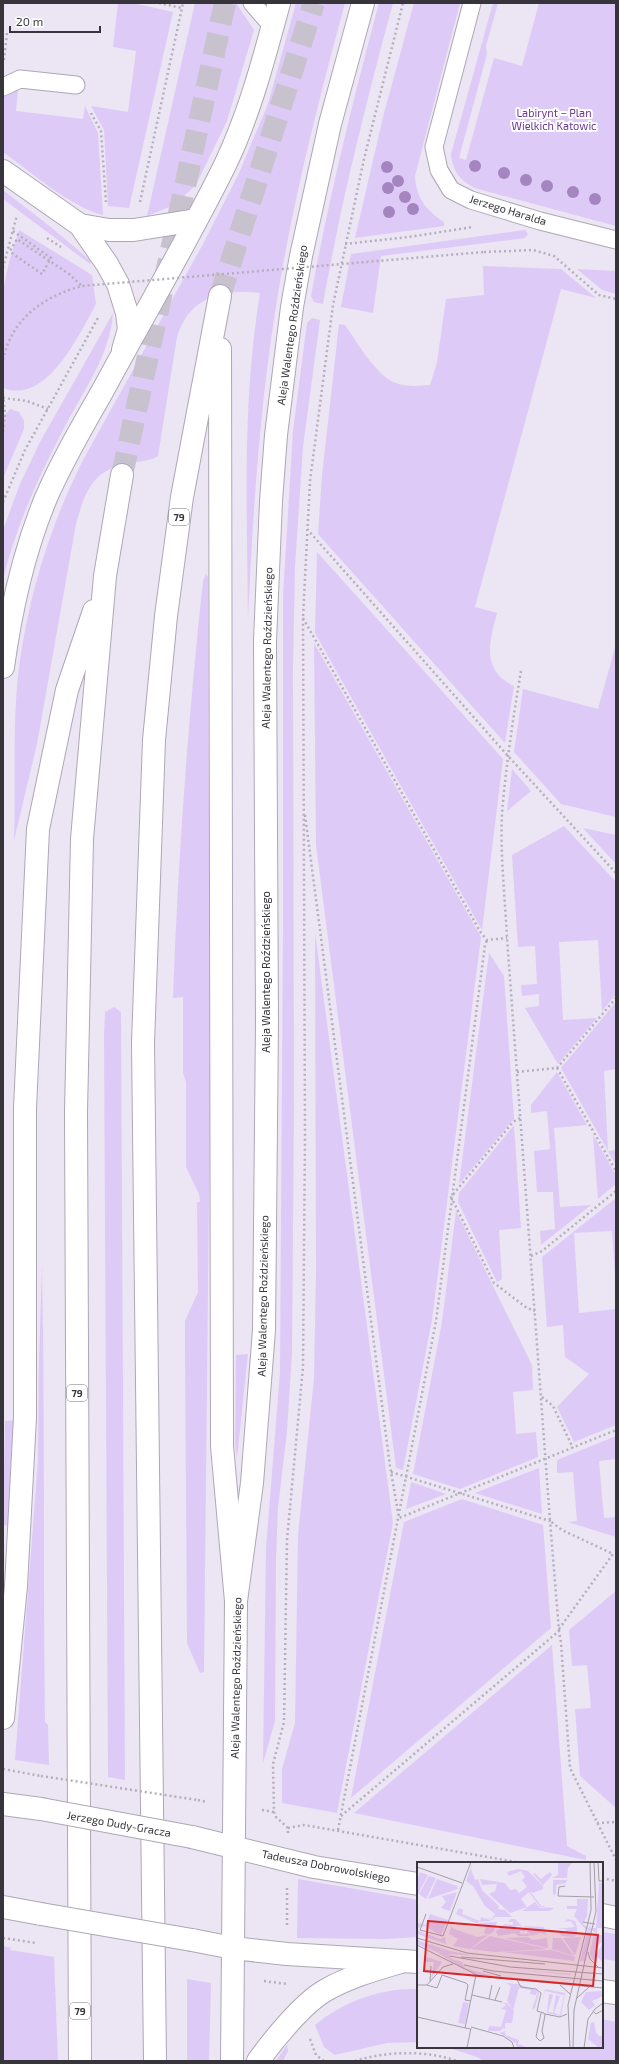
<svg xmlns="http://www.w3.org/2000/svg" width="619" height="2064" font-family="'Exo 2',sans-serif">
<rect width="100%" height="100%" fill="#ece5f4"/>
<path fill="#decaf6" d="M118 3H133L173 12 129 208 108 206 104 130 91 106 128 112 136 51 113 47Z
M195 3H236L254 30 227 121 196 185 174 205 147 216Z
M296 3H345C319 99 294 196 278 294 260 401 253 510 248 619 247 510 242 401 260 293 223 288 189 297 177 337L158 456C148 462 140 461 129 463 92 470 85 492 76 524L37 744 14 840C16 783 12 724 19 667 29 594 50 526 83 460L203 244 239 173 268 104Z
M379 3H393C366 103 341 202 323 304L314 302 311 296C329 197 353 100 379 3Z
M414 3H460L415 176C416 198 426 210 444 222V226L355 238 383 117Z
M493 3H498L486 46 487 54 459 158 466 160 494 58 522 66 539 3H616V226L478 189C461 182 453 173 451 154Z
M18 89 16 111 83 119 85 106 98 133 103 215C70 207 31 172 3 152V96H7Z
M3 190 52 228 91 261 90 264 3 199Z
M19 230 92 275 96 304C79 335 47 405 3 388V291L9 262Z
M525 230 528 234 525 238 381 256 373 313 341 307 351 254Z
M483 266 561 269 596 298 561 289 475 607 497 613C490 641 480 670 514 686L505 743 318 534 322 475 339 324 345 325C357 342 376 376 396 383 407 387 419 386 430 385L437 362 446 299 484 295Z
M577 269 616 271V294L602 290Z
M113 313C110 357 81 394 62 432 37 480 16 527 3 579V530L20 484 40 442Z
M312 318 320 320 303 447 295 566 293 666 294 1107 292 1353 287 1431 278 1508 276 1559 275 1721 263 1763 266 1548 280 1372 283 928V595L293 431 307 323Z
M10 409 19 412 24 421V429L3 478V417Z
M317 552 503 759 482 930 315 633Z
M206 574 208 577 210 1099 204 1672 200 1673 187 1643 185 1351V1321L198 1292 197 1202H200L199 1194 186 1167V1082L183 1073V997L173 998C178 858 188 720 203 581Z
M314 643 481 937 432 1320 403 1470 396 1468 316 845Z
M616 644V817L561 804 514 752 523 689 598 709Z
M512 769 531 791 507 811Z
M564 826 616 882V994L602 1011 598 940 559 942 563 1020 597 1018 558 1064 525 1008 539 1006V994L522 996 521 985 537 984 535 946 518 947 512 855Z
M583 828 616 835V864Z
M315 932 393 1523 337 1813 282 1803V1769L295 1723 298 1535 314 1378 316 1270Z
M489 953 504 976 514 1119 459 1184Z
M616 1002V1069L604 1071 608 1151 616 1150V1165L561 1068Z
M114 1007 121 1012 125 1780 108 1777 104 1036 105 1012Z
M557 1072 587 1125 554 1128 560 1207 591 1205 541 1245 540 1231 555 1229 553 1192H537L534 1151 550 1149 547 1111 531 1113V1105Z
M514 1125 521 1228 499 1230 502 1279 497 1282 458 1202 459 1193Z
M593 1135 616 1175V1184L598 1199Z
M616 1198V1290L612 1231 574 1233 579 1313 616 1309V1425L574 1442 557 1407 589 1374 565 1357 563 1325 547 1327 542 1257Z
M456 1211 532 1365 533 1390 513 1392 516 1434 536 1432 538 1457 460 1489 413 1474 442 1322Z
M42 1265C45 1418 43 1570 45 1722L48 1725 49 1765 15 1760 38 1461 39 1361Z
M248 1354 237 1458 235 1443 236 1355Z
M15 1420 10 1522 7 1526 3 1524 5 1421Z
M616 1436V1459L599 1461 604 1518 616 1517V1537L568 1522 577 1521 573 1472 557 1473V1460Z
M539 1468 542 1514 475 1493Z
M411 1482 446 1494 406 1509Z
M462 1499 543 1525 551 1628 351 1798 404 1522Z
M616 1591V1808L580 1776 575 1709 591 1708 587 1665 572 1666 569 1630Z
M552 1645 567 1846 586 1856V1860L354 1813Z
M298 1879 418 1900V1937L386 1939 297 1938Z
M602 1932 616 1934V1961L602 1959Z
M3 1946 11 1948 10 1950 54 1957 58 2061H3Z
M187 1979 211 1983 209 2061H187Z
M418 1989V2042L387 2043 335 2055 324 2047 315 2025C344 2001 381 1988 418 1989Z
M602 2019 616 2022V2061H484L477 2057 446 2047H602Z
M287 2045 288 2051 283 2061H276Z"/>
<g fill="none" stroke-linecap="round" stroke-linejoin="round">
<path stroke="#c8c2cf" stroke-width="22" stroke-dasharray="22 11" stroke-linecap="butt" d="M220 296 314 3
M122 475 225 3"/>
<g stroke="#aea7b6" stroke-width="19">
<path id="lane" d="M252 3 273 27
M472 3 434 147 439 170 451 190 471 200 540 221 616 240
M3 87 20 79 76 85"/>
</g>
<g stroke="#aea7b6" stroke-width="24">
<path id="street" d="M3 171 80 225 107 264 118 284 127 313 129 329 123 350
M80 225 109 230H134L196 220"/>
</g>
<g stroke="#aea7b6" stroke-width="24">
<path id="secondary" d="M3 667C11 609 23 553 46 498 62 461 82 427 102 392 143 316 187 242 225 165 250 113 264 58 279 3
M3 1804 41 1809
M192 1837 314 1867 418 1884
M3 1907 41 1914
M602 1915 616 1918
M192 1940 233 1948 287 1954 418 1962
M233 1948 236 1601 252 1483 264 1330 267 1021 265 641 271 501 276 435 292 307 301 256 330 124 363 3
M602 1991 616 1993"/>
</g>
<g stroke="#aea7b6" stroke-width="24">
<path id="primary" d="M220 349 222 1446 236 1601
M3 1718 16 1586 25 1417V1108L38 829 67 690 94 611
M80 2061 76 1112 82 839 105 576 122 475
M155 2061 143 1043 154 740 166 616 182 497 220 296
M232 2061 233 1948
M258 2061C274 2039 303 2003 326 1990 351 1976 377 1969 404 1961"/>
</g>
<path stroke="#b4afbb" stroke-width="2.5" stroke-dasharray="2 3" stroke-linecap="butt" d="M159 3 182 8
M4 60 7 33
M91 113 101 131 106 202
M140 202 183 3
M13 231 51 258 42 274 13 254
M47 238 61 247
M345 244 408 237 473 227
M484 252 533 250 554 256 599 295 616 299
M3 268 17 215
M3 398 27 401 48 409
M3 502 25 450 99 316
M307 529 508 756 616 873
M303 618 481 933 487 940 507 938
M521 671C513 718 506 766 502 813 500 853 505 898 507 938L550 1521 562 1530 613 1554
M305 815 390 1466 399 1518 616 1430
M557 1068 616 1171
M517 1072 557 1068 616 998
M520 1118 513 1122 451 1197 494 1283 527 1308 535 1311
M531 1256 542 1251 616 1191
M542 1397 553 1406 573 1448
M391 1472 550 1521 559 1631
M559 1629 613 1554 616 1553
M3 1769 41 1776
M198 1800 207 1802
M262 1810 274 1812
M341 1816 559 1631 561 1643 570 1768 616 1860
M597 1823 616 1822
M288 1828 304 1825 522 1863
M338 1830 436 1321 485 945 487 940
M288 1833V1828L276 1817 274 1812 273 1764 284 1722 287 1540 303 1367 305 1136 303 617 310 481 333 305 364 159 403 3
M602 1878 616 1881
M287 1888V1927
M3 1938 36 1943
M264 1981 287 1984
M310 2039 316 2055 324 2061
M355 2061C387 2051 426 2050 457 2061"/>
<use href="#lane" stroke="#fff" stroke-width="17"/>
<use href="#street" stroke="#fff" stroke-width="22"/>
<use href="#secondary" stroke="#fff" stroke-width="22"/>
<use href="#primary" stroke="#fff" stroke-width="22"/>
<g stroke="#aea7b6" stroke-width="24" stroke-linecap="butt">
<path id="secondary-bridge" d="M41 1809 192 1837
M41 1914 192 1940"/>
</g>
<path stroke="#b4afbb" stroke-width="2.5" stroke-dasharray="2 3" stroke-linecap="butt" d="M13 254 10 251 17 239 69 274 82 286
M3 360C11 319 44 296 82 286L484 252
M3 395 5 414 3 432
M41 1776 198 1800"/>
<use href="#secondary-bridge" stroke="#fff" stroke-width="22"/>
</g>
<g fill="#a485c0">
<circle cx="475" cy="166" r="6"/>
<circle cx="387" cy="167" r="6"/>
<circle cx="504" cy="173" r="6"/>
<circle cx="526" cy="180" r="6"/>
<circle cx="398" cy="181" r="6"/>
<circle cx="547" cy="186" r="6"/>
<circle cx="388" cy="188" r="6"/>
<circle cx="573" cy="192" r="6"/>
<circle cx="405" cy="197" r="6"/>
<circle cx="595" cy="199" r="6"/>
<circle cx="413" cy="209" r="6"/>
<circle cx="389" cy="212" r="6"/>
</g>
<g text-anchor="middle" stroke-width="4" stroke-linejoin="round" paint-order="stroke">
<g fill="#fff" stroke="#737276" stroke-width="1">
<rect x="169" y="509" width="20" height="16" rx="3"/>
<rect x="67" y="1385" width="20" height="16" rx="3"/>
<rect x="70" y="2003" width="20" height="16" rx="3"/>
</g>
<g font-size="10" font-weight="bold" fill="#37353b">
<text x="179" y="521">79</text>
<text x="77" y="1397">79</text>
<text x="80" y="2015">79</text>
</g>
<g font-size="11" fill="#6a3795" stroke="#fff">
<text x="554" y="117">Labirynt – Plan<tspan x="554" dy="13">Wielkich Katowic</tspan></text>
</g>
<g font-size="11" fill="#37353b" stroke="#fff">
<text transform="translate(508 210) rotate(17)" y="4">Jerzego Haralda</text>
<text transform="translate(292 325) rotate(-82)" y="4">Aleja Walentego Roździeńskiego</text>
<text transform="translate(267 648) rotate(-89)" y="4">Aleja Walentego Roździeńskiego</text>
<text transform="translate(266 972) rotate(-90)" y="4">Aleja Walentego Roździeńskiego</text>
<text transform="translate(263 1296) rotate(-89)" y="4">Aleja Walentego Roździeńskiego</text>
<text transform="translate(236 1678) rotate(-89)" y="4">Aleja Walentego Roździeńskiego</text>
<text transform="translate(119 1824) rotate(10)" y="4">Jerzego Dudy-Gracza</text>
<text transform="translate(326 1866) rotate(11)" y="4">Tadeusza Dobrowolskiego</text>
</g>
</g>
<g transform="translate(417 1862)">
<rect width="186" height="186" fill="#ece5f4"/>
<path d="M56 0 54 7 58 18 61 17 65 28 82 44 81 47 88 48 95 55H78L75 58 66 55 75 57 78 52 68 44 56 24 49 19ZM141 0H156L151 6 150 16H135L141 13ZM101 7 111 9 126 24V27L116 31 113 29 124 44 136 46 123 45 112 30 104 37 110 45 93 51 72 32 78 29 80 22 65 23 63 17 88 21 93 28 99 27 102 31 110 25 105 18 108 15 104 9 92 14 90 10ZM3 10 11 13 1 32 0 19ZM133 10 135 13 126 23 116 12 118 11 124 17ZM12 14 19 16 9 37 2 32ZM20 17 40 24 41 27 11 37ZM136 18H150L149 21 139 23V32L136 33ZM182 21H186V66H180V72L174 67 168 99H163L171 67 169 68 157 54 160 47H150V44H160V37H171L170 54 166 62 172 66 173 62 174 66H179ZM40 30 33 49 24 46 29 40 25 34ZM118 40 123 46H137L133 49H105ZM42 46 46 48 45 52 63 59 64 55 75 59 60 60 39 52ZM13 52 31 58 24 73 6 67 21 72 8 64 0 66V60L9 63ZM39 53 63 61 80 60 77 69 72 73 67 71 69 65ZM94 57H98L105 64H99V68H105L106 65 109 69H103V72H110V70L113 74H101L98 71 81 74 79 69 88 62 96 63V60H91ZM151 57 158 59 160 65V72L157 75 145 74 142 70H149V67H139L158 65 154 59 147 60ZM35 63V66L60 75 71 73 53 87 36 84 41 77 32 72ZM107 64 127 65 129 73 124 71 114 74ZM0 68 23 77 28 75 29 82 0 72ZM177 73H186V79L179 85 178 97 175 98 173 90ZM73 74 118 84 130 87 78 90 54 87ZM111 75 116 78 130 76 131 86 88 76ZM164 75 158 93 146 76ZM136 76H144L157 94 135 87ZM0 78 33 89 59 94 32 92 35 97 45 100 48 106 76 114 62 113 45 106 20 90 0 82ZM186 81V101L179 93ZM135 88 158 95 157 99 86 90ZM9 95 25 100 14 117 17 100H8ZM90 107H91L154 112 153 113ZM89 121 101 122 119 128 122 131 118 146 115 147 121 130 118 133 113 132 114 128 102 126 96 148 90 139 94 124ZM128 127 148 131 144 154 130 151 132 132H133L136 133 131 150 136 151 139 133 143 134 137 151 143 153 147 133 128 129 123 148ZM186 129V134L175 139 178 143 172 148 164 140 169 130ZM46 140 52 141 48 162 41 161ZM86 141H90L97 149 95 161H88V167L86 166 83 169H71L72 164 84 165 89 148 84 147 89 143ZM177 160 179 170 182 174H186V184L182 186 171 177 174 161ZM88 169V173L102 178 101 182 111 186H100L99 181 83 171Z" fill="#decaf6"/>
<path fill="none" stroke="#a49faa" stroke-width="1" d="M181 0 182 19H186M0 5 45 21M148 24 142 25 141 34 177 35M9 52 3 68 26 74 54 0M166 60 178 62M0 76 50 91 186 106M0 83 62 114 186 126M171 90 173 97 181 105M33 94 93 105 186 112M44 95 128 102M47 103 76 109 186 119M66 109 84 114M100 118 104 125 119 127 124 131 120 149 127 151 128 153 125 169 127 176 123 179 119 175 124 151M13 119 14 104M0 123H10L26 105 36 102M10 123 20 126 25 113 49 121 51 123 48 138 54 139M143 123 153 132M55 133 85 140M160 136 172 125M72 137 75 123M78 138 83 125M176 149 179 152 186 148M128 152 143 155 150 152M0 155 53 167M54 165 86 174 95 180 97 186M48 166 59 113M50 186 54 166M153 186 151 143 174 48 173 0M156 186 157 148 179 49 177 0M167 186 171 157 178 147 186 141"/>
<path fill="#d62828" fill-opacity="0.15" stroke="#d62828" stroke-width="2" d="M11 59 181 73 176 124 7 109Z"/>
<rect width="186" height="186" fill="none" stroke="#37353b" stroke-width="2"/>
</g>
<rect width="619" height="2064" fill="none" stroke="#37353b" stroke-width="8"/>
<path d="M10 26v6h90v-6" fill="none" stroke="#37353b" stroke-width="2"/>
<text x="16" y="26" font-size="12" fill="#37353b" stroke="#ffffff" stroke-width="3" paint-order="stroke">20 m</text>
</svg>
